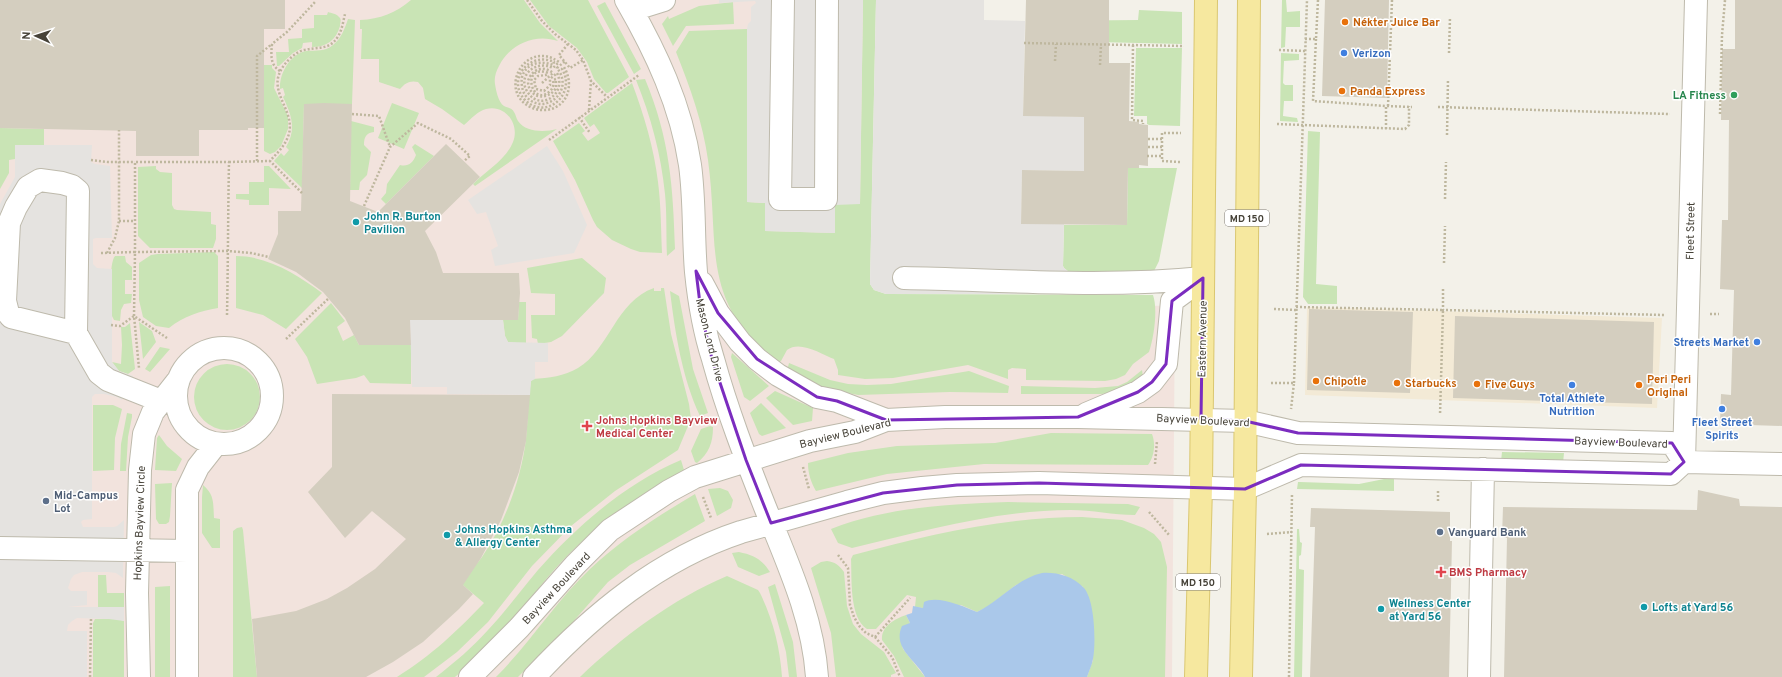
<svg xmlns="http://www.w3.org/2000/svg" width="1782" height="677" font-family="Overpass,sans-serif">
<rect width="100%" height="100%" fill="#f3f1e9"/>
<path fill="#f3ead6" d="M1307 307 1662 318 1657 408 1305 395Z"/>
<path fill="#f2e3dd" d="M0 0H864L861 302 1175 306 1172 677H0Z"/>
<path fill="#c9e4b5" d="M411 0H524L540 23 558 41C535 33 510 44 499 66 496 72 494 77 495 84 496 90 498 102 504 106 508 108 512 108 514 112 516 115 516 118 518 121 526 133 546 132 557 129L475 186 473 184C486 171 506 160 513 142 520 125 506 104 486 109 478 111 471 119 464 125L442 109 425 99 423 88 418 82C410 80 405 83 400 89L379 82V59H361L362 29H360V20C380 19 396 13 411 0Z
M530 0H588L629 77 608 93H606L594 79 587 62 577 48 549 26Z
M863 0H876L870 284 874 290 886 294 1153 295C1158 309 1154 337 1149 352L1133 364 1125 375 1116 379 1105 381 1026 380V369L1012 368 1008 370V379L968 365 893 378 865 379 838 375V370L834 359C821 354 800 340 787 350L781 361 777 364C699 299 720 248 708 160 703 123 690 87 676 52L689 31 747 29V202L765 203V231L835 233V204H860Z
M1282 0H1286L1287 12 1300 11V27H1286L1285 47 1281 48Z
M605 2 641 69 634 74 597 6Z
M733 2 734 24 686 26 673 46 662 24 668 16 669 19 699 6Z
M1139 10 1182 12V44L1053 41 1035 21 1138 20Z
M328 12C331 13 337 14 339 17 342 19 340 23 340 26 336 40 327 47 312 47V42L303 43 302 48 293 53 279 66H277L276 52H289L288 39 302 38V29L314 28V15H327Z
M348 19 355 20 352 104H304L302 188 274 161 281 153 284 156 289 150 286 147C297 129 291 114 283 97L285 95 283 88 280 89C279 74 290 54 306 51 316 50 325 52 333 45 341 39 345 28 348 19Z
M1136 48H1182L1180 126 1149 125 1147 124V116H1134Z
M1281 53 1299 54V60L1284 61 1283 83 1285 85H1293V101H1284L1283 116 1297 118 1298 122 1280 121Z
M264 65H272V68L276 72 274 88 288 116V129L281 146 275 152 270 154 264 151Z
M645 79C670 139 673 186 675 249L667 256C666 235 667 214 665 194 661 154 651 117 636 80Z
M632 83C644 115 654 148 658 182 661 205 661 230 662 253L640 252 631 249 612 240 597 227 593 220 575 180 553 141 579 123 585 131 582 133 588 141 600 133 594 124 590 127 584 118Z
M392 103 419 113 404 149 378 138Z
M351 121 374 127V132C366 133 364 137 364 145L371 152 367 175 360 182 359 190H350Z
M0 128 44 129V145H16L15 159 9 160V173L0 189Z
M1308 131 1320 132 1316 284 1337 286V304H1308L1303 297Z
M415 144 434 156 386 204 381 199 386 193 387 184 400 165C408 167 413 163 416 155L412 147Z
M156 166V169L160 172 172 173V205L174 209 177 210 211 212V224L216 225V239L213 248H150L138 236V167Z
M264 166H269L291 189 269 188V205H249V200L236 199V194H249V182H264Z
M1128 168H1177L1159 261 1153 273 1069 272 1064 268 1063 266 1064 225H1127Z
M214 252 218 256V308C200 311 184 316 169 328L156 326 143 317 139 300V263L151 255 158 254Z
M115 256H125L126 262 132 267V280H125V294H132L131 303 124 304 121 310 120 321 114 320 112 316C112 304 108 265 115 256Z
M236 256C268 256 298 275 322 293L286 329 263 315 236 308Z
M582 258 606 278 604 293 562 336 551 342 538 344 537 339 532 338 531 315H555V294L531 293 527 268Z
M654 288V291H661V288H664L671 334 689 404 691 419 678 450 615 491 571 526 532 566 488 622 457 652 424 677H397C432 655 456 632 484 603L458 581C465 573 476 566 482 557 505 523 521 480 526 439 528 420 528 400 531 381L533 379C549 378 564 376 578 368 609 350 616 301 654 288Z
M670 291 679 296 693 369 708 413 700 416C682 378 675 332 670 291Z
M519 302H526V344L508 342 505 336 503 320H518Z
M331 303 345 321 337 327 343 341 354 335 359 345H411V384L370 383 364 375 356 378 317 384 307 357 295 339Z
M139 322 152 331 156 342 143 359Z
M130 323 135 369 128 374 119 371 112 362 121 364 122 345 121 327H125Z
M160 347 170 349 150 372 145 369Z
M732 353 769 386 750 401 744 397 731 357Z
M789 363 830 380 848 384 867 385 891 384 969 371 1009 386 1008 393 950 392 858 395 823 388 787 371Z
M194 397a33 33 0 1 1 66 0a33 33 0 1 1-66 0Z
M1142 370 1143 377 1118 392 1101 394H1021V386L1095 388 1118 386 1127 382Z
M775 391 813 408 812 421 793 425 766 398Z
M761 403 786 428 762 436 759 434 750 413Z
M93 405H113L122 409 115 438 114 470 93 471Z
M127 413 132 414V417L128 437 126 471H120L121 444Z
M710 426 713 427C713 443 709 453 697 463L695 462 691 451 701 429Z
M1051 433 1152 434C1156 444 1154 457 1148 465L984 464 887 474 816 491C811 482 808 474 808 463L848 453 897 446 995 443Z
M159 435 167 446 182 459 176 471 155 470 157 438Z
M1502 452 1564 453 1563 463 1501 461Z
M681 460 684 470C642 494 603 520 569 554 546 577 527 604 506 628 490 646 473 662 455 677H436C455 662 472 648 488 630 506 611 521 590 538 570 577 526 626 483 681 460Z
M1394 477V491L1297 489 1298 482H1300L1359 484Z
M172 483 170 516 169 522 166 524H159L156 519 155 484Z
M203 485C215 495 213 504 214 518L220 519V548H212L202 533V497Z
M720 488 728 491 733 500 731 508 717 516 708 489Z
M695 494 705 521 630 565 608 582 572 623 518 677H496C530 643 556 601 590 569 622 539 658 516 695 494Z
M1008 502 1128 504 1140 507 1135 515C1113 515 1092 510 1071 510 997 510 924 531 852 548L838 543 831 529C887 507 949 504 1008 502Z
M1082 517 1122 520 1144 528 1154 534 1161 542 1167 567 1165 677H1087L1093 660 1083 587 1062 574 1016 585 989 606 977 612 961 605 923 608 915 607 916 597 907 595 876 629H867C849 618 852 578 851 559L853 555C927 535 1004 517 1082 517Z
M242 527 243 530 257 677H233V531L237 528Z
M1297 529H1299L1300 542 1302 543 1301 555 1299 556V569L1304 570 1302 677H1294Z
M739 552C753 555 762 559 770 572L759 576 738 567 732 553Z
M827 561C835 562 839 565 844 572L847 606 853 624 861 634 884 652 896 673 891 675V677H836L831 633 811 568 821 562Z
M98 575H106L107 593H124V607L98 608Z
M727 576 758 590 760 593C773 620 780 647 782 677H580C623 636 673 599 727 576Z
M775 584 793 642 797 677H789L786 652 768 587Z
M170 586V677H155V587Z
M906 615 910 623 901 641 903 649 925 677H904L894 656 882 640C881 626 895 619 906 615Z
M95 619H118L124 621V677H93V623Z"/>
<path fill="#e5e3e0" d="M719 0H863L860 204 835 205V233L765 231V203L747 202V29L748 24 751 21V7L756 3 755 1 719 3Z
M876 0H984V20L1025 21 1023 115 1084 117V171L1022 170 1021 224H1064L1063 266 1064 268 1069 272 1153 273 1152 294H886L874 290 870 284Z
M15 145H92L91 162 95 164 110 166 112 238H96L93 239V264L97 268 112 269V362L119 371 133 376 122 400 117 397 104 394H95L92 397V519L83 520 81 522 83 527H114L117 526 124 520 123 578 116 573 108 572H82L74 575 71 579 68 588 71 591H87V605L68 607H124V621L109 619 77 618 72 621 68 625 67 631H87V677H0V204L15 177Z
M547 146 563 171 587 225 574 253 495 266 491 250 498 246 486 212 477 214 468 200Z
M410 320H503L505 336 508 342 548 343V362H535V379L531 381 530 395 447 394V387H412Z"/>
<path fill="#aac8ea" d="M1042 573C1056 572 1073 576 1084 588 1095 601 1096 643 1093 659 1092 665 1089 671 1087 677H925C916 660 892 648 902 626L910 623 906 615 912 613 913 606 923 608 924 602C937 595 963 606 977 612 1000 601 1016 579 1042 573Z"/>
<path fill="#d4cebf" d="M0 0H285V29H264V128H248V130H199V156H136V131L0 128Z
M1026 0H1109V63H1130L1129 121 1139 122V124L1148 125V166L1139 165V168H1128L1127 225 1021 224 1022 170 1084 171V117L1023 116Z
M1325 0H1389L1387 98 1322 96Z
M1735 0H1782V426L1720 424 1721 394 1731 395 1734 290 1720 289 1722 220H1728L1729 120H1721L1722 49H1735Z
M324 103 352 104 350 201 378 212 446 144 471 168 480 177 425 231 436 252 443 273H519L520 293 518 320H410L411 345H359L345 318 323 292 296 272 268 259 278 234V211H301L304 104Z
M1309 309 1413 312 1410 393 1307 390Z
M1455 316 1654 322 1652 404 1453 398Z
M332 394 530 395 526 441 519 472 501 520 481 558 463 585 473 594 459 609 423 642 393 662 366 677H257L252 619 296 611 327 599 347 588 375 569 406 539 372 511 345 538 308 492 332 467Z
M1698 490 1739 499 1740 506 1782 507V677H1504L1507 538 1502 537 1503 507 1697 510Z
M1311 508 1450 512V541H1452L1449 677H1310L1315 527H1310Z"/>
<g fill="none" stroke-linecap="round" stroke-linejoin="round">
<g stroke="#bebaac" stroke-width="24">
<path id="minor" d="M626 0C656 52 681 105 690 165 695 201 693 237 696 272 699 302 704 331 713 359 727 410 746 459 765 507 787 562 813 617 817 677
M783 0 780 199H826L827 0
M632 10 664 0
M904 278C1004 280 1104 288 1203 278
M702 283 718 313 740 342 757 359 778 375 817 397 837 401 886 420
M76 333 11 317 8 313 5 301 9 223 16 207 28 187 40 180 62 183 72 186 78 191 76 333 99 373 108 380 161 401
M176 396a48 48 0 1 1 96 0a48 48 0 1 1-96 0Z
M1086 414 1138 392 1152 382 1166 364 1172 301 1202 279
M1684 462 1696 0
M1684 462 1782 464
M0 548 187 551
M139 677 137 593 140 470 144 434 153 412 179 379
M187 677V490L198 467 216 444
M470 677 519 628 575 565 610 530 669 491 695 477 810 441 855 432 886 420 945 417H1078L1245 421 1298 433 1672 443 1684 462
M534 677C593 614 659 559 741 532L847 502 883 493 922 488 957 485 1039 483 1245 489 1301 465 1671 474 1684 462
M1479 677 1483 469"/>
</g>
<g stroke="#dac770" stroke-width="24">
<path id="major" d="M1196 677 1201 487 1206 0
M1241 677 1245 489 1249 0"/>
</g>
<path stroke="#beb79e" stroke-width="2.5" stroke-dasharray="2 2" stroke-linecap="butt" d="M527 0 542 21 555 34 576 50 583 60 591 81 607 97
M1305 39H1316L1318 0
M1316 39 1313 101 1386 106
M1024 43 1184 46
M568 44 559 55 570 68 583 60
M1133 45 1132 120 1143 121V124
M1279 50 1305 51
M1449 53 1450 17
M1055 61 1056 44
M1100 65 1101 45
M280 71C270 65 271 55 272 44L287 32 316 1
M542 83 553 73C543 65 532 69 528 81 528 98 547 102 556 88V79L553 80C554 85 553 89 549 92 531 107 521 63 548 73L546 75 538 76 534 80 536 89 544 91 550 85V79L557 73C567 93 542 111 529 94 515 77 535 59 553 68L559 62C525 38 496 92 532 108 539 111 549 111 556 107 571 99 572 80 564 67L562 69C577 94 546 121 525 100 506 80 529 51 554 62L553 65C541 60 526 63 522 77 521 83 522 90 525 95 542 118 576 92 557 68L565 61
M1388 106 1392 0
M1438 107 1670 114
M589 110 591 81
M352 114 379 116 390 147
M1720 114 1722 35 1725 0
M579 117 590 133
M1277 124 1405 129 1409 125V106
M1386 129V106L1412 107
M1447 135 1448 79
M1148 139H1162
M549 140 639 75
M1148 147H1162
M1147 156H1162
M91 160 108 162H135
M257 161V56L272 44
M229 162 270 161
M1180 162 1162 161V133H1181
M302 193 270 161C276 154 283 148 287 139 299 114 269 95 280 72 284 63 295 52 304 50 317 47 329 50 337 38 342 31 343 22 345 14
M1445 199 1446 162
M364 206 390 147 418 123 451 139 470 156 464 161
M119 221H135
M101 253 135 252 134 316 139 368
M107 253 115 238 119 221V130
M1444 263 1445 226
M1443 289V310L1665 315
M1296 307 1443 310 1440 415
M1274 309 1296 310
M1710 314H1719
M227 315C228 264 228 213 229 162H135V252L228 251 251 253 269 257
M111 325 120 326 134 316 167 338
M286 339 329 298
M1271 383H1294L1291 409
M1294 383 1307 0
M1155 464 1157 441
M803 467 809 489
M703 497 711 518
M1438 501V491
M1149 512 1170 536
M1267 534 1292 532
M838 555 848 568 850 605 854 617 860 627 866 633 875 637 892 657 900 677
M875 637 910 598
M90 677 91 619
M1289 677 1292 494"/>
<use href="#minor" stroke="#fff" stroke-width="22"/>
<use href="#major" stroke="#f6e89f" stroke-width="22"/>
</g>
<path fill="none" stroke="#7b2cbf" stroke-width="3" stroke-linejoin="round" d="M696 271 718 313 757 359 817 397 837 401 886 420 1078 417 1138 392 1152 382 1166 364 1172 301 1203 278 1201 419 1245 421 1298 433 1672 443 1684 462 1671 474 1301 465 1245 489 1039 483 957 485 883 493 771 523 746 460 712 359 701 312Z"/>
<g fill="#e8710a" stroke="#fff" stroke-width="1.5">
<circle cx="1345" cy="22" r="4"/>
<circle cx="1342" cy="91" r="4"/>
<circle cx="1316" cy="381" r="4"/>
<circle cx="1397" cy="383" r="4"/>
<circle cx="1477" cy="384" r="4"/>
<circle cx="1639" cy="385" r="4"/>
</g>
<g fill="#3f7fe0" stroke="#fff" stroke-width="1.5">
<circle cx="1344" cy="53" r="4"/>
<circle cx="1757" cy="342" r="4"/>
<circle cx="1572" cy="385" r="4"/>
<circle cx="1722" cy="409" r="4"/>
</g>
<circle fill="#2e9e5b" stroke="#fff" stroke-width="1.5" cx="1734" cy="95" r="4"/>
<g fill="#0f9aa8" stroke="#fff" stroke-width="1.5">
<circle cx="356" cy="222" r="4"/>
<circle cx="447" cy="535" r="4"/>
<circle cx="1644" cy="607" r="4"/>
<circle cx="1381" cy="609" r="4"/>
</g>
<g fill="#e0444e" stroke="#fff" stroke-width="1.5">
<path d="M585 420h4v4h4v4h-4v4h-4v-4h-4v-4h4z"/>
<path d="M1439 566h4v4h4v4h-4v4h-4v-4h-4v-4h4z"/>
</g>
<g fill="#5c6f8a" stroke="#fff" stroke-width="1.5">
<circle cx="46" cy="501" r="4"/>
<circle cx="1440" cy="532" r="4"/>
</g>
<g text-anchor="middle" stroke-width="3" stroke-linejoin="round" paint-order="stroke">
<g fill="#fff" stroke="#7e7b74" stroke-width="1">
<rect x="1225" y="210" width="44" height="16" rx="3"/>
<rect x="1176" y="574" width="44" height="16" rx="3"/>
</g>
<g font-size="10" font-weight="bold" fill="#464238">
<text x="1247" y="222">MD 150</text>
<text x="1198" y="586">MD 150</text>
</g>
<g font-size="11" font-weight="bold" fill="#c56008" stroke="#fff" text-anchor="start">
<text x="1353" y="26">Nékter Juice Bar</text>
<text x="1350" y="95">Panda Express</text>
<text x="1647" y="383">Peri Peri<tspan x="1647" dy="13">Original</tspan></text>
<text x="1324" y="385">Chipotle</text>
<text x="1405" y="387">Starbucks</text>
<text x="1485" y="388">Five Guys</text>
</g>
<g font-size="11" font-weight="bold" fill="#366cbe" stroke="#fff">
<text x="1352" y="57" text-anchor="start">Verizon</text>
<text x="1749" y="346" text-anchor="end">Streets Market</text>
<text x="1572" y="402">Total Athlete<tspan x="1572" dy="13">Nutrition</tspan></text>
<text x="1722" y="426">Fleet Street<tspan x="1722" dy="13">Spirits</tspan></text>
</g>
<g font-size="11" font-weight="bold" fill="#27864d" stroke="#fff" text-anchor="end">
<text x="1726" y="99">LA Fitness</text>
</g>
<g font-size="11" font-weight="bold" fill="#0d838f" stroke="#fff" text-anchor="start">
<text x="364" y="220">John R. Burton<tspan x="364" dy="13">Pavilion</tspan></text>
<text x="455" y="533">Johns Hopkins Asthma<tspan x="455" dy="13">&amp; Allergy Center</tspan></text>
<text x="1389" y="607">Wellness Center<tspan x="1389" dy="13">at Yard 56</tspan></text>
<text x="1652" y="611">Lofts at Yard 56</text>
</g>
<g font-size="11" fill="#464238" stroke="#fff">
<text transform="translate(1690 231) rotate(-89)" y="4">Fleet Street</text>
<text transform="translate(1202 339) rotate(-89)" y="4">Eastern Avenue</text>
<text transform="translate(710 340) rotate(76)" y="4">Mason Lord Drive</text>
<text transform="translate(1203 420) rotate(3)" y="4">Bayview Boulevard</text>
<text transform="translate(845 433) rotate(-14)" y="4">Bayview Boulevard</text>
<text transform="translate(1621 442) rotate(2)" y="4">Bayview Boulevard</text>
<text transform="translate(139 523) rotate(-88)" y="4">Hopkins Bayview Circle</text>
<text transform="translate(556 588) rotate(-47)" y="4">Bayview Boulevard</text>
</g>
<g font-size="11" font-weight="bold" fill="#be3a42" stroke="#fff" text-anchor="start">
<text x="596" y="424">Johns Hopkins Bayview<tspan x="596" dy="13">Medical Center</tspan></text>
<text x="1449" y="576">BMS Pharmacy</text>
</g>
<g font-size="11" font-weight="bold" fill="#4e5e75" stroke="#fff" text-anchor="start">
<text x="54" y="499">Mid-Campus<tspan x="54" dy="13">Lot</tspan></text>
<text x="1448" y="536">Vanguard Bank</text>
</g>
</g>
<g transform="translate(36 36) rotate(273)" stroke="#ffffff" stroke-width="3" paint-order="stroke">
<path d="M0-3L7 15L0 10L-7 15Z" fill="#464238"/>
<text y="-6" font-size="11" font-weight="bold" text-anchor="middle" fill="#464238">N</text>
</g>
</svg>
